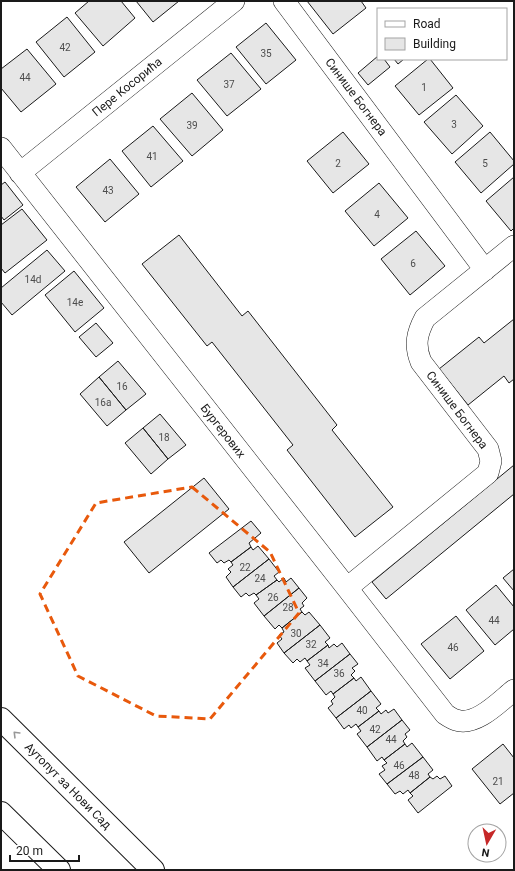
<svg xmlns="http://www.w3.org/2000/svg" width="515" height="871" font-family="Roboto,sans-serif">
<rect width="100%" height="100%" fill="#fff"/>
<path fill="#e6e6e6" stroke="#1a1a1a" d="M89 1H121L135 18 103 46 75 13Z
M136 1H179L153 22Z
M307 1H361L366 8 333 34Z
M67 17 95 52 64 77 36 42Z
M266 23 296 60 266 84 236 47Z
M27 49 56 84 21 112 1 88V69Z
M231 53 261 89 227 116 197 80Z
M378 56V59H384L390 67 368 85 358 73Z
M394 59H404L398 64Z
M428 59H430L453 88 419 115 395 86Z
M192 93 223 130 192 156 160 119Z
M456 95 483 126 452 154 424 122Z
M153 126 183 161 151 187 122 151Z
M343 132 369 164 333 193 307 161Z
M490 132 514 161V164L481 193 455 162Z
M110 159 139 194 105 222 76 187Z
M514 177V228L511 231 486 201Z
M5 182 23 205 4 220 1 216V185Z
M379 183 408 218 374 246 345 211Z
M22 209 47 240 5 273 1 268V225Z
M416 231 445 266 410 295 381 259Z
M179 235 242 316 248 311 337 425 332 430 393 507 355 537 287 450 293 445 212 342 207 346 142 264Z
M47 250 65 271 12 315 1 302V288Z
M74 271 104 308 75 332 45 295Z
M514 319V379L509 383 504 376 468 405 439 369 479 337 484 343Z
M96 323 113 343 96 357 79 337Z
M118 361 146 394 126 410 99 377Z
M99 377 126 410 107 426 80 394Z
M160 414 186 445 168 459 143 428Z
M143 428 168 459 151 474 125 443Z
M514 465V494L386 599 372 582Z
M204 478 229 509 149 573 124 542Z
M251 521 261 533 249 543 251 547 231 562 229 560 224 563 221 560 217 563 209 553Z
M258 546 269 559 233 587 226 577 231 572 228 569 233 565 231 562 251 547 253 550Z
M269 559 279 572 274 576 277 580 256 595 254 593 249 596 246 593 241 597 233 587Z
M514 569V591L503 578Z
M284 578 286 582 291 578 299 588 264 616 254 603 259 599 256 595 277 580 279 582Z
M496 585 514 607V629L495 645 466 610Z
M299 588 307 598 302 603 304 606 300 609 302 612 282 628 279 625 275 629 264 616Z
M302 612 305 615 309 612 320 625 284 653 277 643 282 639 279 635 284 632 282 628Z
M456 616 484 651 450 679 421 644Z
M320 625 330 638 325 642 328 645 307 661 305 658 300 662 297 659 293 663 284 653Z
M342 643 350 654 315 681 305 668 310 665 307 661 328 645 329 648 334 644 337 647Z
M350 654 358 664 352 668 355 671 351 675 354 678 333 694 331 691 326 695 315 681Z
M361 677 371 691 336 718 328 708 333 704 331 701 335 697 333 694 354 678 356 681Z
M371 691 381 704 376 708 379 711 358 727 356 724 351 728 349 725 344 729 336 718Z
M394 709 402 720 367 747 357 734 361 731 358 727 379 711 381 714 386 710 388 713Z
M402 720 410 730 405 734 407 737 403 741 405 744 384 760 382 757 377 761 367 747Z
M412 743 423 757 387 784 379 774 385 770 382 766 387 763 384 760 405 744 407 747Z
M503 744 514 758V793L500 804 472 769Z
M423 757 433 770 428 774 430 777 410 793 408 790 403 794 400 791 395 794 387 784Z
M437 776 440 779 445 776 452 786 418 813 408 800 413 796 410 793 430 777 433 779Z"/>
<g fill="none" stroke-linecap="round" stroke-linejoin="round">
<g stroke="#1a1a1a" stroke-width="22">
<path id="minor" d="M284 1 485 270
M1 148 347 588 445 714C448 716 452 719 456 720 476 727 500 701 514 690
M20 173 234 1
M347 588 488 473 491 461 488 449 421 362C414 345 417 333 425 318L514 246"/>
</g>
<g stroke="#1a1a1a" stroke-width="24">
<path id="primary" d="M1 719 153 870
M1 813 59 870"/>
</g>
<use href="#minor" stroke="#fff" stroke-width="21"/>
<use href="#primary" stroke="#fff" stroke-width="22"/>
</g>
<defs><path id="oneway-chevron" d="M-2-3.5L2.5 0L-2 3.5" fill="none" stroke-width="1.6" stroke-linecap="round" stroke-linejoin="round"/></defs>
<use stroke="#989898" href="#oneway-chevron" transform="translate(16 734) rotate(-135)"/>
<path fill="none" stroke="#e8590c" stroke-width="3" stroke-dasharray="8 5" stroke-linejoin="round" d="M192 487 270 552 299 613 210 719 156 716 78 676 40 594 96 503Z"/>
<g text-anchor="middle" stroke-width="3" stroke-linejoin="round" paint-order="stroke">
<g font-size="10" fill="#4d4d4d">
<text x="65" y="51">42</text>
<text x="266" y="57">35</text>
<text x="25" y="81">44</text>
<text x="229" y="88">37</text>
<text x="424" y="91">1</text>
<text x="454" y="128">3</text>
<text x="192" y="129">39</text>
<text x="152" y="160">41</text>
<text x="338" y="167">2</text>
<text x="485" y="167">5</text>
<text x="108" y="194">43</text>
<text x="377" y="218">4</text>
<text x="413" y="267">6</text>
<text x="33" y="283">14d</text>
<text x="75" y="306">14e</text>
<text x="122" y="390">16</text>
<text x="103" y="406">16a</text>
<text x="164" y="441">18</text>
<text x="245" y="571">22</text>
<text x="260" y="582">24</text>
<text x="273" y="601">26</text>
<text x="288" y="611">28</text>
<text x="494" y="624">44</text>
<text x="296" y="637">30</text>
<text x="311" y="648">32</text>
<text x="453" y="651">46</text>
<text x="323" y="667">34</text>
<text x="339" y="677">36</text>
<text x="362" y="714">40</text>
<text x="375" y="733">42</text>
<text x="391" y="743">44</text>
<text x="399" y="769">46</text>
<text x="414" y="779">48</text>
<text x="498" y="785">21</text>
</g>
<g font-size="12" fill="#1a1a1a" stroke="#fff">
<text transform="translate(127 87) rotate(-39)" y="4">Пере Косорића</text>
<text transform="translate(356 97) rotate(53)" y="4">Синише Богнера</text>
<text transform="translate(457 410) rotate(53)" y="4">Синише Богнера</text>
<text transform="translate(223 431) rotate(52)" y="4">Бургерових</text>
<text transform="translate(68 786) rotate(45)" y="4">Аутопут за Нови Сад</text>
</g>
</g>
<rect width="515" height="871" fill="none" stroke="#1a1a1a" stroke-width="4"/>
<rect x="377" y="8" width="130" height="52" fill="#ffffff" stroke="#a3a3a3"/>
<rect x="385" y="21" width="20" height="6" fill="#ffffff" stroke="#a3a3a3"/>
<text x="413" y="28" font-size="12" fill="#1a1a1a">Road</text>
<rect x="385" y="38" width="20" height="12" fill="#e6e6e6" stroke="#a3a3a3"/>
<text x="413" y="48" font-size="12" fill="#1a1a1a">Building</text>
<g transform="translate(487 843) rotate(189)"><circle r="19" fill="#ffffff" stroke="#a3a3a3"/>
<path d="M0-3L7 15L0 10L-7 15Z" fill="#c62828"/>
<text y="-6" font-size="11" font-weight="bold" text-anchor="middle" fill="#1a1a1a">N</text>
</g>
<path d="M10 855v6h69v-6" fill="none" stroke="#1a1a1a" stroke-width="2"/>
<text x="16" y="855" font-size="12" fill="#1a1a1a" stroke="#ffffff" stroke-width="3" paint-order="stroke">20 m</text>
</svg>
